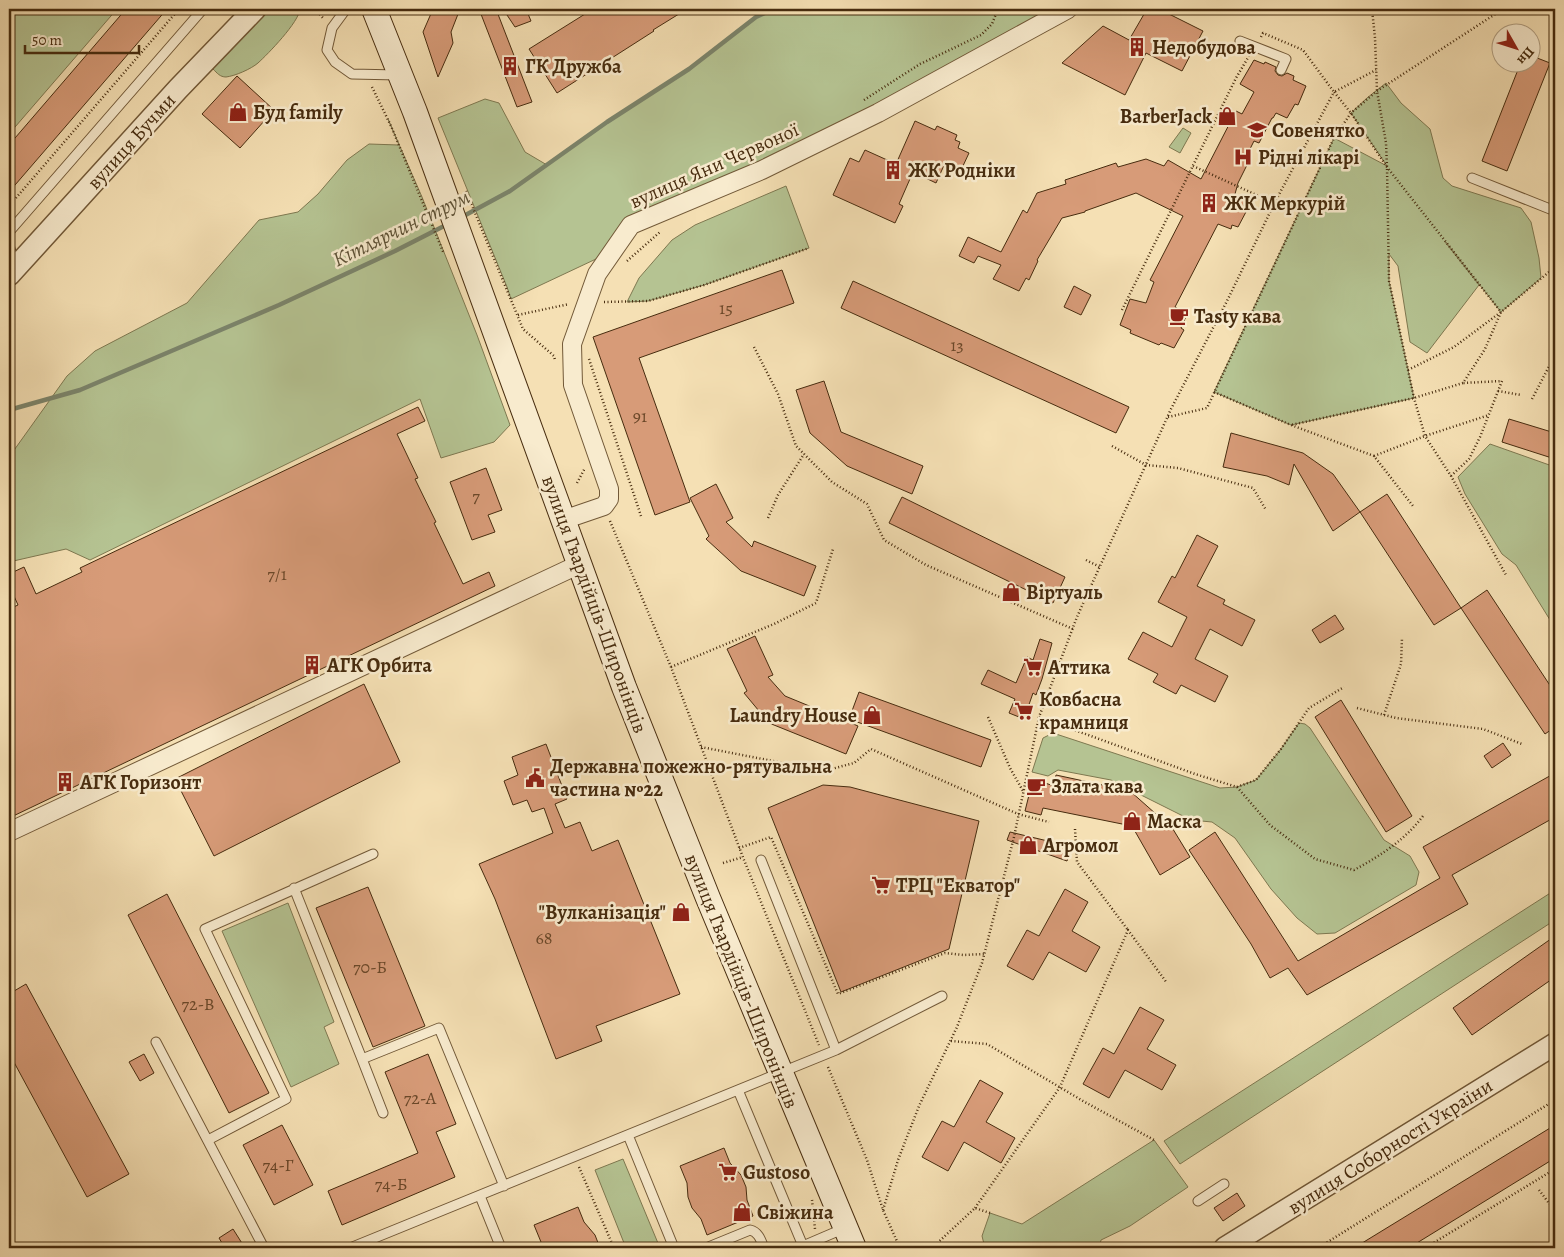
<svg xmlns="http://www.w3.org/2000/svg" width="1564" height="1257" font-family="Alegreya,serif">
<rect width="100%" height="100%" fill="#f5e0b4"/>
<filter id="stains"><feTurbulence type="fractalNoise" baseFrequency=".004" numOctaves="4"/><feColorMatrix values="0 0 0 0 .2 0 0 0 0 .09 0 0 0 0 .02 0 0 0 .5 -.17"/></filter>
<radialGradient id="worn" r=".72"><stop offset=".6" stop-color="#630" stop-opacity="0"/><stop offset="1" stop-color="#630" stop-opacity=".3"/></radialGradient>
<path fill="#b5c392" stroke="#7e7850" d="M9 9H117L9 134Z
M270 9H300C299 22 268 54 258 63 251 69 235 76 226 77 220 77 217 73 213 69Z
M775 9H1068L981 56 631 225 613 251 511 299 507 287 438 118 485 99 499 103 525 152 547 165 607 122 689 70 757 17Z
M1386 83 1401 103 1430 129 1443 178 1452 186 1521 208 1531 222 1539 258 1541 278 1501 312 1446 242H1445L1479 285 1427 353 1410 342 1398 266 1389 254V281L1414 398 1291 425 1214 392 1334 138 1387 166 1351 113 1367 98Z
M388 119 422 197 477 335 510 425 494 442 441 458 420 399 90 560 66 549 9 562V455L12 453 67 376 95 351 187 303 259 220 298 212 318 194 347 160 369 144 399 145Z
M1183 128 1191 133 1180 153 1169 147Z
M786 186 809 248 704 285 648 301 627 302 639 278 672 240 695 225Z
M1490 444 1555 467V628L1516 565 1502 554 1465 494 1458 477Z
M1299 723 1305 724 1310 728 1384 840 1410 856 1419 872 1416 885 1335 933 1317 934 1297 918 1271 889 1235 838 1212 822 1191 820 1111 780 1058 770 1048 776 1032 772 1043 738 1053 733 1220 788 1237 787 1256 780 1281 749Z
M1555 890V920L1180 1164 1164 1141Z
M288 903 334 1022 324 1027 339 1064 291 1087 222 931Z
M1154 1140 1188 1187 1130 1226 1101 1240 1099 1248H985L982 1236 990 1213 1022 1224Z
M623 1159 660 1248H626L595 1170Z"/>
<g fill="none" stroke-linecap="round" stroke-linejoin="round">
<path stroke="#7b846b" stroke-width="4.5" d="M460 218 510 191 607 122 689 69 756 17 773 9
M9 410 80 390 279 305 395 251 448 224"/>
</g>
<path fill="#d79b78" stroke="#472c0f" d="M126 9H167L9 192V145Z
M433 9H460L451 32 453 43 438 77 423 32Z
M479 9H496L532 102 517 107Z
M503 9H526L531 21 515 27Z
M593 9H687L653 30 654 31 557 93 529 49Z
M1147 9H1159L1203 31 1182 71 1146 53 1125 95 1062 63 1103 26 1129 40Z
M1532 56 1550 63 1507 171 1482 161 1521 62H1532Z
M1254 60 1264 64 1265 62 1276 67 1275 71 1278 75 1282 76 1287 73 1294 76 1293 80 1306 86 1298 105 1295 104 1287 118 1276 113 1273 118H1272L1259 143 1254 141 1244 161 1248 163 1238 183 1235 194 1245 200 1243 207 1247 210 1238 227 1232 225 1231 229 1218 224 1175 307 1187 314 1181 328 1184 330 1174 348 1161 343 1159 345 1130 333 1131 330 1120 325 1130 299 1146 303 1154 282 1150 280 1183 216 1136 193 1085 211V212L1062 218 1037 260 1038 261 1029 280 1026 278 1019 291 993 279 1001 265 978 256 974 263 959 256 968 237 1001 252 1023 210 1027 213 1037 193 1066 184 1065 180 1116 163 1118 167 1146 159 1164 166 1168 160 1201 179 1236 111 1242 114 1254 92 1240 84Z
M237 76 274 110 240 148 202 114Z
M915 121 935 130 937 126 957 135 955 140 960 142 958 148 969 153 962 168 946 161 936 183 913 172 899 204 903 206 895 223 833 195 850 158 859 162 865 150 896 164Z
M782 270 794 303 639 358 690 502 655 515 593 337Z
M853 281 1129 407 1116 433 841 308Z
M1074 286 1091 295 1081 315 1064 307Z
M824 381 841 432 923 466 912 494 847 466 810 433 796 390Z
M418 407 425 421 397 434 418 478 415 479 436 522 434 523 463 584 489 572 495 586 9 818V609L18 605 9 585V574L24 567 36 594 82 572 80 568Z
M1509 419 1555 433V459L1502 442Z
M1231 433 1303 453 1333 474 1360 512 1333 531 1294 464 1289 485 1267 476 1223 467Z
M486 468 502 510 488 515 495 532 472 540 450 482Z
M716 484 733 518 726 522 752 547 754 541 816 566 804 596 741 571 706 539 709 536 690 498Z
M1387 494 1461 608 1434 625 1360 512Z
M902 497 1065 577 1053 603 889 523Z
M1197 535 1218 546 1197 586 1225 600 1223 604 1255 620 1242 646 1210 629 1195 659 1228 676 1215 702 1181 685 1176 694 1153 682 1158 674 1128 659 1143 632 1172 647 1187 617 1158 602 1172 576 1175 578Z
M1487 590 1555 693V727L1545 734 1461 608Z
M1335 615 1344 629 1320 643 1312 630Z
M755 636 773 675 768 677 785 696 858 726 846 754 769 723 744 693 747 691 727 649Z
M1040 639 1052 643 1042 679 1036 695 1033 693 1024 719 1009 713 1015 699 981 684 988 670 1016 683 1027 657 1033 660Z
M364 684 400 762 214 856 175 779Z
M859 692 991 740 981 767 849 719Z
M1341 700 1412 816 1386 832 1315 717Z
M1503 743 1511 755 1492 768 1484 756Z
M546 744 567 799 555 804 565 828 580 822 592 851 618 840 680 994 596 1026 602 1041 556 1059 495 899 479 864 553 833 544 808 532 812 527 800 513 805 504 781 518 775 512 757Z
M1555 773V817L1452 875 1468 904 1307 995 1288 968 1270 978 1251 944 1189 850 1215 832 1298 961 1440 878 1423 847Z
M1056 775 1130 791 1165 822 1168 821 1190 857 1160 875 1132 826 1043 808 1041 815 1025 811 1033 779 1054 786Z
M823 785 850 787 979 821 949 949 841 992 768 808Z
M1010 832 1052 842 1053 841 1072 847 1067 861 1033 849 1032 855 1019 853 1021 845 1007 840Z
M368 887 425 1026 373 1047 316 908Z
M1065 889 1088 902 1072 931 1100 947 1086 972 1049 952 1033 980 1007 966 1027 930 1039 936Z
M167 894 269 1093 229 1113 128 915Z
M1555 936V977L1472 1035 1453 1008Z
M26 984 129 1174 87 1197 9 1053V994Z
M1140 1007 1164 1020 1147 1049 1176 1065 1162 1090 1125 1070 1109 1098 1083 1084 1103 1048 1114 1054Z
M144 1054 154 1073 140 1081 129 1062Z
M428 1054 456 1124 436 1132 455 1177 342 1225 328 1191 418 1153 385 1072Z
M980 1080 1003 1093 986 1122 1015 1138 1001 1163 964 1142 948 1171 922 1157 942 1121 954 1127Z
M282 1125 313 1185 274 1205 243 1145Z
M1555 1125V1158L1412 1246 1408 1248H1354Z
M724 1148 730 1163 741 1175 746 1187 747 1200 753 1216 707 1235 701 1219 692 1208 688 1197 687 1183 680 1166Z
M1237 1193 1245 1206 1223 1221 1214 1208Z
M578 1207 584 1222 595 1235 600 1248H541V1242L534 1225Z
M233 1229 245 1248H225L219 1238Z"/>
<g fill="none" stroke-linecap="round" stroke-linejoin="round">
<g stroke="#725938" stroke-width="11">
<path id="service" d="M346 9 332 28 327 50 335 62 352 74 398 75
M1240 41 1286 59 1281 70
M1472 178 1555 211
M9 232 203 9
M9 245 15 266
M761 860 836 1050
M294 888 362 1059 439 1028 504 1186
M156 1042 264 1248
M362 1059 383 1113
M738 1090 803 1246 845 1228
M628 1135 674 1248
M208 1140 286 1099 205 929 373 854
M480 1196 501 1248
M1198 1201 1224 1184
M350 1248 836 1050 942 996
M706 1248 750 1230C759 1232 761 1241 764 1248"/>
</g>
<g stroke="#725938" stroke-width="20">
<path id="minor" d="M563 520 604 506 609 499V489L573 385 572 344 597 274 631 225 762 170 878 113 1068 9
M9 832 580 564"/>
</g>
<g stroke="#725938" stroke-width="24">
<path id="tertiary" d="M9 275 178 89 255 9
M1225 1248 1555 1044"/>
</g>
<g stroke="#472c0f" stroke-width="26">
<path id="secondary" d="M374 9 415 112 624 687 708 898 854 1248"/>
</g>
<path stroke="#472c0f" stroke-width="2.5" stroke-dasharray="1 2.5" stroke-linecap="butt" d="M315 9 324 19
M1372 9 1375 38 1377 91 1386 143 1387 167 1389 281 1414 398 1425 436 1451 476 1506 575
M1261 37 1263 33 1303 50 1334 92 1376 70
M372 87 391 126 444 254
M864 100 920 64 981 35 992 24 998 9
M1193 166 1274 203
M466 191 523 329 554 356 555 360
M9 206 179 9
M627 261 660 232
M1555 295 1551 306 1555 314
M604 302 648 301 704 285 809 248
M1122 310 1236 78 1249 56
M518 315 569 304
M754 347 778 394 796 446 832 482 867 504 884 540 926 565 1073 629
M589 359 641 516
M1408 370 1454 347 1501 312 1555 267
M1498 391 1521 395
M1214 392 1291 425 1374 456 1413 506
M1532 399 1555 355
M1168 417 1207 408 1334 138 1351 113 1377 91 1503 9
M1112 446 1146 465 1178 468 1253 488 1266 510
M1374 456 1425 436 1489 415
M1451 476 1469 459 1480 437 1502 381 1463 383
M577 483 585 468
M768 518 778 495 804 454
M610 521 671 667 744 860 819 1045
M1086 560 1100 567
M671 667 774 624 816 603 833 549
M1357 708 1396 718 1483 729 1522 744
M1384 715 1401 664 1402 638
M988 717 1010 768 1023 791
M1039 717 1195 774 1237 787 1270 825 1315 859 1354 870C1380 856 1405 840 1423 816
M701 747 824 771 854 763 871 749 1018 814 1049 822
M1237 787 1256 780 1281 749 1309 708 1344 687
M1075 829 1077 862 1128 930
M739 848 771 837 838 994 945 953 963 955 984 954
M723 863 743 857
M951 1041 987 1044 1083 1101 1154 1140
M828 1067 867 1160 883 1210 900 1248
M579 1167 614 1248
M1539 1190 1555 1211
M812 1200 815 1229
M975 1208 1060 1087 1128 930 1167 983
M883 1210 898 1160 919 1106 957 1027 982 963 1014 837 1039 717 1077 617 1171 409 1227 301 1276 200 1334 92 1351 113 1387 167 1501 312 1485 349 1463 383 1414 398 1291 425
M932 1248 975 1208 990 1213
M1318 1248 1555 1100
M1425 1248 1555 1169"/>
<use href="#service" stroke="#f8ebce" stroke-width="9"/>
<use href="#minor" stroke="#f8ebce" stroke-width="18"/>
<use href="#tertiary" stroke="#f8ebce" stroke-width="21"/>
<use href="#secondary" stroke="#f8ebce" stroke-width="24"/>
</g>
<defs>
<g id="building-bare" transform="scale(1.5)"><path d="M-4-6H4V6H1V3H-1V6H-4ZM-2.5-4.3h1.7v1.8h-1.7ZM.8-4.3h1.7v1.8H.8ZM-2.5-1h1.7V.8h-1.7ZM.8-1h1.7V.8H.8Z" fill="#8f2418" stroke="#f8ebce" stroke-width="2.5" paint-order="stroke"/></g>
<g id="shop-bare" transform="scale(1.5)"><path d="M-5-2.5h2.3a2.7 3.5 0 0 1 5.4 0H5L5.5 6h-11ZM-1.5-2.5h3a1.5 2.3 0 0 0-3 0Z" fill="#8f2418" stroke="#f8ebce" stroke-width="2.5" paint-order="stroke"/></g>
<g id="school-bare" transform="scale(1.5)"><path d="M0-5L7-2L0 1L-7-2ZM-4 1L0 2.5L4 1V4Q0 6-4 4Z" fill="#8f2418" stroke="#f8ebce" stroke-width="2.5" paint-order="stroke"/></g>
<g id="hospital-bare" transform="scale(1.5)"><path d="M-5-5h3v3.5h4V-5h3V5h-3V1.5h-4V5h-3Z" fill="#8f2418" stroke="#f8ebce" stroke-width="2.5" paint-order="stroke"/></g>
<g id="cafe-bare" transform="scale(1.5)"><path d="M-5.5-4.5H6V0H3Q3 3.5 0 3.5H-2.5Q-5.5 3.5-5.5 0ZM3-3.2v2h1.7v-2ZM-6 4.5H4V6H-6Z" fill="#8f2418" stroke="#f8ebce" stroke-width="2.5" paint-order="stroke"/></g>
<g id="supermarket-bare" transform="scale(1.5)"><path d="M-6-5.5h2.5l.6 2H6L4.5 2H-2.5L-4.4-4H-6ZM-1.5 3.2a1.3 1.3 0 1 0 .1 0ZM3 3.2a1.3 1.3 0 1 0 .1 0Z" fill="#8f2418" stroke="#f8ebce" stroke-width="2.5" paint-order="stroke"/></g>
<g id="civic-bare" transform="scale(1.5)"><path d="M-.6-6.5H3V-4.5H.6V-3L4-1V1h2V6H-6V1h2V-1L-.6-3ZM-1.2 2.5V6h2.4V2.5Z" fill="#8f2418" stroke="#f8ebce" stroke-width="2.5" paint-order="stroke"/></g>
</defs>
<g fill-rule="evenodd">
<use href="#building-bare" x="1137" y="47"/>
<use href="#building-bare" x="510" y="66"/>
<use href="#shop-bare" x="238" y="112"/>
<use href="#shop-bare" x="1227" y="116"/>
<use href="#school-bare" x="1257" y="130"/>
<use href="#hospital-bare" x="1243" y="157"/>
<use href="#building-bare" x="893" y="170"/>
<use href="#building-bare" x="1209" y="203"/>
<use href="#cafe-bare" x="1179" y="316"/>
<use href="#shop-bare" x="1011" y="592"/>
<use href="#building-bare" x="312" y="665"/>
<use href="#supermarket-bare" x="1033" y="667"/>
<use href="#supermarket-bare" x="1024" y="711"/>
<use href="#shop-bare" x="872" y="715"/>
<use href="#civic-bare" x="535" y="778"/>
<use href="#building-bare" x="65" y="782"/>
<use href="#cafe-bare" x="1036" y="786"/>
<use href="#shop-bare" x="1132" y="821"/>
<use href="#shop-bare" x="1028" y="845"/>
<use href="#supermarket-bare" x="881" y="885"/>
<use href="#shop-bare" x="681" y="912"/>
<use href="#supermarket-bare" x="728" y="1172"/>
<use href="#shop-bare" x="742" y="1212"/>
</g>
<g text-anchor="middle" stroke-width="5" stroke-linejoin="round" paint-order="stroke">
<g font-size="18" fill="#6b4829">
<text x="726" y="314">15</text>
<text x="957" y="351">13</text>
<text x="640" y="422">91</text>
<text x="476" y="502">7</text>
<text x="277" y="580">7/1</text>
<text x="544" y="944">68</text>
<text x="370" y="973">70-Б</text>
<text x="198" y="1010">72-В</text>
<text x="420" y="1104">72-А</text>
<text x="278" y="1171">74-Г</text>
<text x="391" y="1190">74-Б</text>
</g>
<g font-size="20" font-weight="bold" fill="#472c0f" stroke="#f8ebce" text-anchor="start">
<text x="1152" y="54">Недобудова</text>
<text x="525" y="73">ГК Дружба</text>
<text x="253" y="119">Буд family</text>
<text x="1212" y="123" text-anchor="end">BarberJack</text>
<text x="1272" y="137">Совенятко</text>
<text x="1258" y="164">Рідні лікарі</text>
<text x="908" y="177">ЖК Родніки</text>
<text x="1224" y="210">ЖК Меркурій</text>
<text x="1194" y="323">Tasty кава</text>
<text x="1026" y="599">Віртуаль</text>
<text x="327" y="672">АГК Орбита</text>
<text x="1048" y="674">Аттика</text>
<text x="1039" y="706">Ковбасна<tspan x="1039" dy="23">крамниця</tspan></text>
<text x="857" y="722" text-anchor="end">Laundry House</text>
<text x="550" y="773">Державна пожежно-рятувальна<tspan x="550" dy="23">частина №22</tspan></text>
<text x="80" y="789">АГК Горизонт</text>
<text x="1051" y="793">Злата кава</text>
<text x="1147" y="828">Маска</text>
<text x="1043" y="852">Агромол</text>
<text x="896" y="892">ТРЦ "Екватор"</text>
<text x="666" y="919" text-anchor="end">"Вулканізація"</text>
<text x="743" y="1179">Gustoso</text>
<text x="757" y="1219">Свіжина</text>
</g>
<g font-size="20" fill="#472c0f" stroke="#f8ebce">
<text transform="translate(131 141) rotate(-48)" y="7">вулиця Бучми</text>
<text transform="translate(714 165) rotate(-24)" y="7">вулиця Яни Червоної</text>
<text transform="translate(595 604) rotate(70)" y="7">вулиця Гвардійців-Широнінців</text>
<text transform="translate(742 981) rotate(68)" y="7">вулиця Гвардійців-Широнінців</text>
<text transform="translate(1390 1146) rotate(-32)" y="7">вулиця Соборності України</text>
</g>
<g font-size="21" font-style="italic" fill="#5c5035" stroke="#f8ebce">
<text transform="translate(401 228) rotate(-26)" y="7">Кітлярчин струм</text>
</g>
</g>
<rect width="1564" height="1257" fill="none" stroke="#f5e0b4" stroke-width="30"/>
<rect x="10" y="10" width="1544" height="1237" fill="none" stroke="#472c0f" stroke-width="2.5"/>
<rect x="15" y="15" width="1534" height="1227" fill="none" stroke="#472c0f"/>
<g transform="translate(1516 48) rotate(129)"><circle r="24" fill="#f8ebce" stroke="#b19f82"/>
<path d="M0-4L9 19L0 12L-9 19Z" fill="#8f2418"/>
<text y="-8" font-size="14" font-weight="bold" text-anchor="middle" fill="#472c0f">Пн</text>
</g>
<path d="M25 45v8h114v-8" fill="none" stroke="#472c0f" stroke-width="2.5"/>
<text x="32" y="45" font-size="15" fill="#472c0f" stroke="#f8ebce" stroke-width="4" paint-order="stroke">50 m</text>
<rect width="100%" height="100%" filter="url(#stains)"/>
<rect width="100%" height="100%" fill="url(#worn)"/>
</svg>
